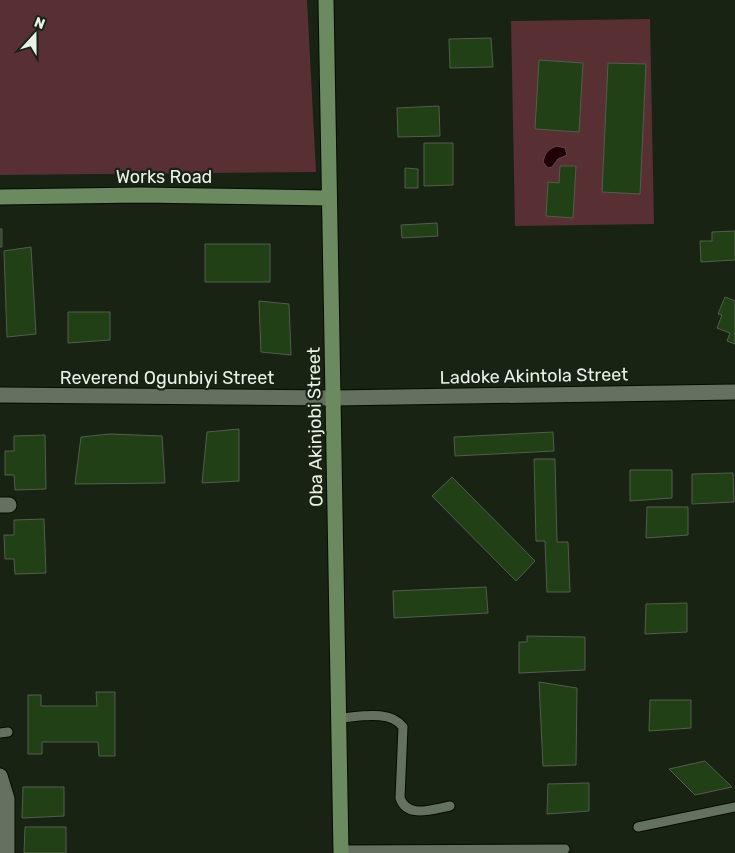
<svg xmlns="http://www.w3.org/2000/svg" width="735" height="853" font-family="Rubik,sans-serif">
<rect width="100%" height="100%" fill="#182314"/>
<path fill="#582f33" d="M0 0H307L316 172 0 175Z
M650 19 654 224 515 226 511 21Z"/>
<path fill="#210005" stroke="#5d4949" d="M557 146 565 148 567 155 558 159 552 167 548 168 543 162C545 153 548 149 557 146Z"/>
<path fill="#214015" stroke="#525e4d" d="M491 38 493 67 450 68 449 39Z
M539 60 583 63 579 132 535 129Z
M608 63 646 64 640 194 602 192Z
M439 106 440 136 398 137 397 108Z
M424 143H453V185L424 186Z
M560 166H576L573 218 546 216 548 182 559 183Z
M405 168 418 169V188H405Z
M437 223 438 236 402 238 401 225Z
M0 229H2V247H0Z
M735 231V260L701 262 700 241H712V232Z
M205 244H270V282H205Z
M31 247 36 334 7 337 4 251Z
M725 297 735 301V344L727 341 730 333 717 328 722 315 718 314Z
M259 301 289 304 291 355 261 352Z
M68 312H110V340L68 343Z
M239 429V481L202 483 207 432Z
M553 432 554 451 455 456 454 437Z
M110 434 162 436 165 483 75 484 81 437Z
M45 435 46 489 15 490 14 475H5V451H14V436Z
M534 459H555L557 542H568L570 592H547L545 541H536Z
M630 470H672V498L630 501Z
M733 473 734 502 692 504V474Z
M452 477 535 561 516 581 432 496Z
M647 507H688V535L646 538Z
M44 519 46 573 15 574 14 559H5L4 535H14V520Z
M486 587 488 613 394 618 393 591Z
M687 603V632L645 634 646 604Z
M527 636 585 637V670L519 673V642H527Z
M539 682 577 688 576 765 543 766Z
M96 692H115V756H99L98 742H42V754H28V695H41V706H97Z
M650 700H691V728L649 731Z
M705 761 732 787 695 795 669 769Z
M589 783V811L547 814 548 784Z
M23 787H64V816L22 818Z
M25 827H66V853H24Z"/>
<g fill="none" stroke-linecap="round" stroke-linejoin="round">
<g stroke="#040c02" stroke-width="11">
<path id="lane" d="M339 718C358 717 390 709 403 727L400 798C407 819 433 809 450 806
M0 733 8 732
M638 827 735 807
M341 850 565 849"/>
</g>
<g stroke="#040c02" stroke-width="17">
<path id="street" d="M0 395 334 398 735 392
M0 505H9
M0 776 7 799V853"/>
</g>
<g stroke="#040c02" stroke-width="17">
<path id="secondary" d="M326 0 341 853
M0 197 141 195 328 198"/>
</g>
<use href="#lane" stroke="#657160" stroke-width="9"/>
<use href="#street" stroke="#657160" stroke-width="15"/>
<use href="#secondary" stroke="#6b8a5f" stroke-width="15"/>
</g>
<g text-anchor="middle" stroke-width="4.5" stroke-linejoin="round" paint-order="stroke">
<g font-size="18" fill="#eaf2e8" stroke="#182314">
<text x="164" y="183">Works Road</text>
<text transform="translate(534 376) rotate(-1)" y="6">Ladoke Akintola Street</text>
<text x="167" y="384">Reverend Ogunbiyi Street</text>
<text transform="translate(315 427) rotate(-91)" y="6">Oba Akinjobi Street</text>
</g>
</g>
<g transform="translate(35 35) rotate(21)" stroke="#182314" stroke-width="4" paint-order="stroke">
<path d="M0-4L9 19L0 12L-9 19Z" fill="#eaf2e8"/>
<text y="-8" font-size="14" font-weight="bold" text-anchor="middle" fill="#eaf2e8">N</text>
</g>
</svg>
